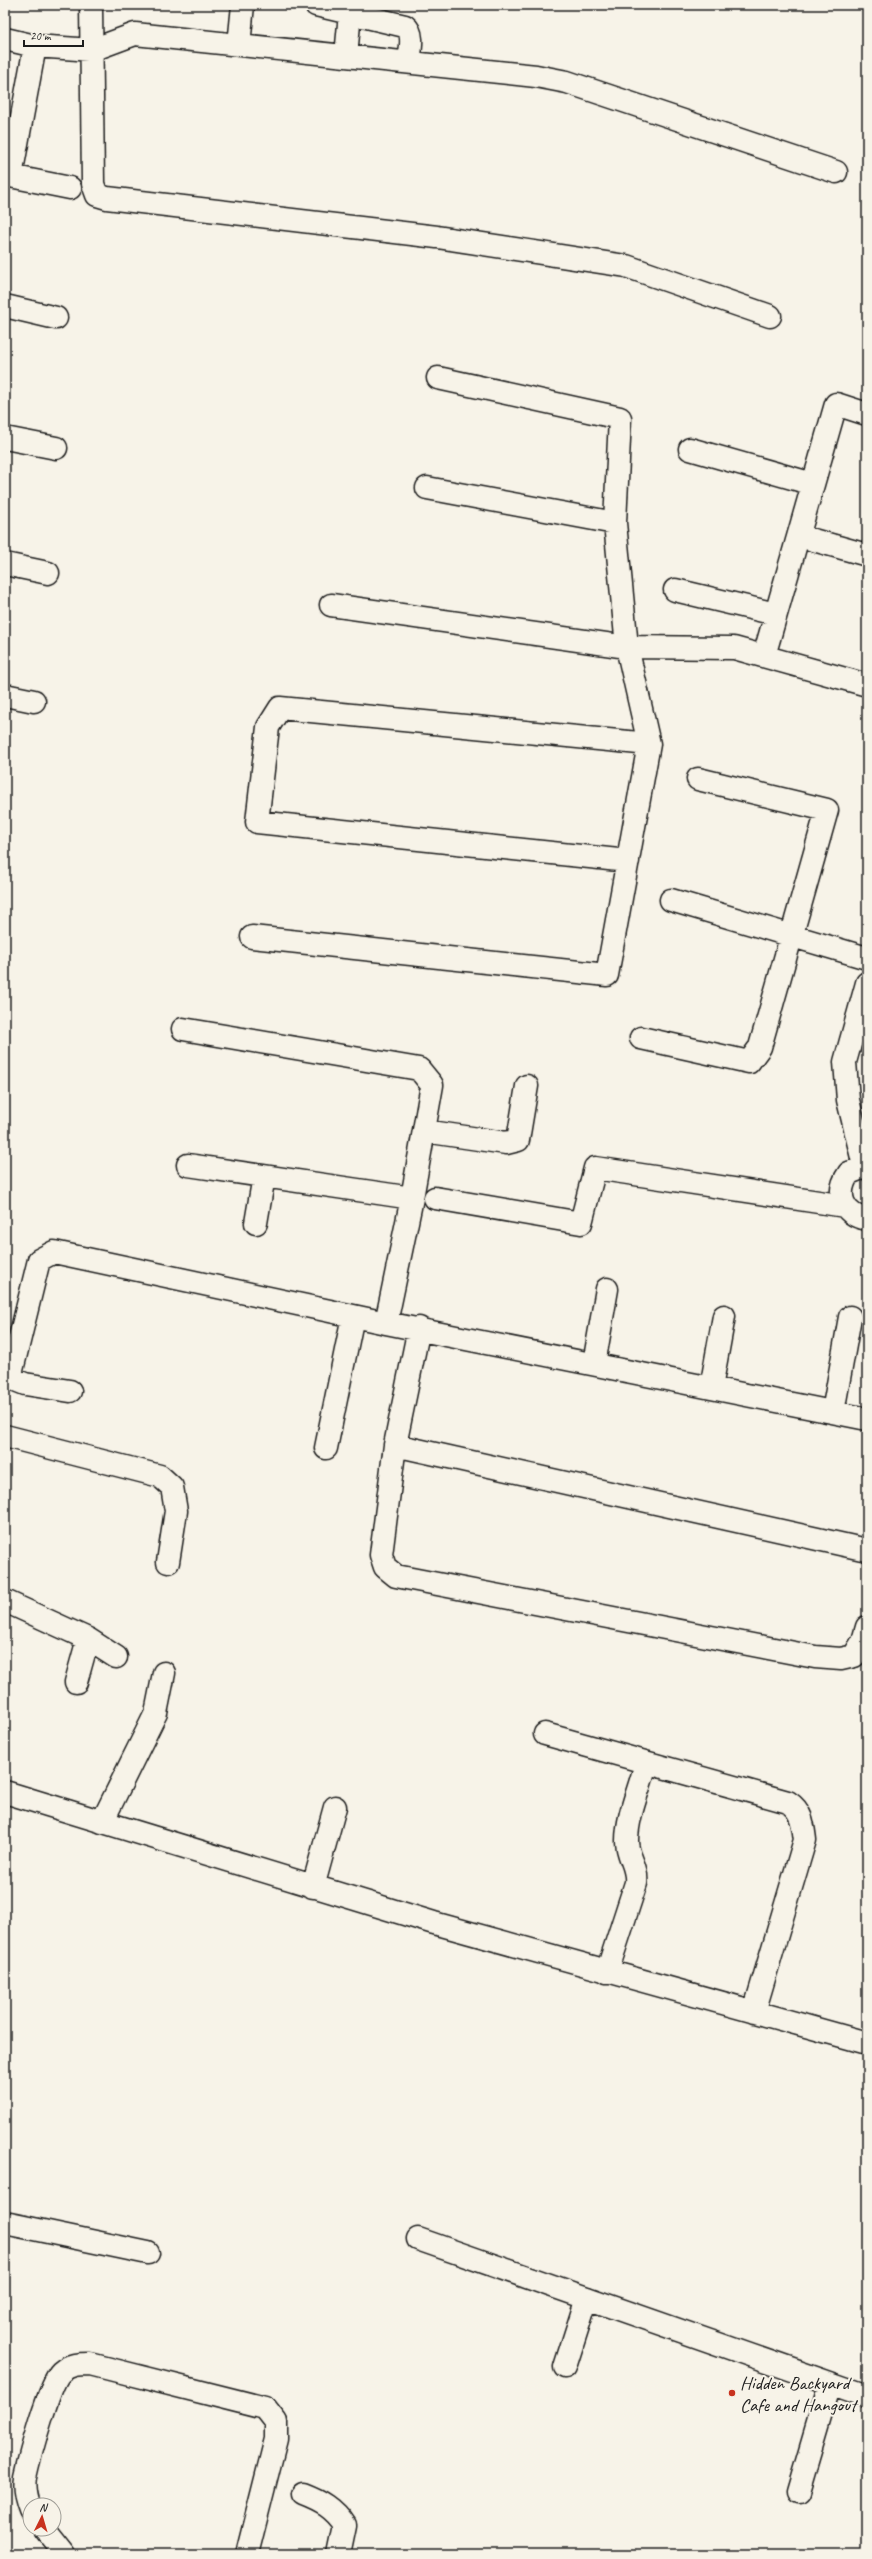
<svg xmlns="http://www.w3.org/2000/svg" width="872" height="2559" font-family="Caveat,sans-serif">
<rect width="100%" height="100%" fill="#f7f3e8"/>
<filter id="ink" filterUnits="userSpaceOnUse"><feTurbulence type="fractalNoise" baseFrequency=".025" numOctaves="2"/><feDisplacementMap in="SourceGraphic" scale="8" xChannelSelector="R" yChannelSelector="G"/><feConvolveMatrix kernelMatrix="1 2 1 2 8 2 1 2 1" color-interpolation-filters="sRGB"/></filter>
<g filter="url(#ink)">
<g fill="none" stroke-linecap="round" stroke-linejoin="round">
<g stroke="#1c1c1c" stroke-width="25">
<path id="minor" d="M91 5 93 184 97 195 107 198 437 237 626 266 770 316
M316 5 405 26C415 33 410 52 409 62
M5 39 35 46 92 50 135 34 536 76 567 82 836 172
M239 45 243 5
M346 56 350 13
M5 175 70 188
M11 176 35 46
M5 306 56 318
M5 438 56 448
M690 449 813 484
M427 488 615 523
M799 536 867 555
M5 564 48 573
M675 590 776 614
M331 605 627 647 734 648 867 685
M764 656 836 404 867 414
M5 695 34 701
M628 861 257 822 268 727 280 708 649 744
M671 900 867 958
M252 937 607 975 649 744 627 647 615 523 620 418 438 378
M183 1029 419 1069 432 1085 412 1198 386 1323
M641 1038 749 1062 760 1047 827 810 698 779
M424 1131 506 1143 518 1140 527 1086
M188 1165 412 1198
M864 1166 848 1100 845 1062 867 983
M867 1166 849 1173C835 1193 842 1215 867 1219
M435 1198 581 1223 595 1168 845 1206
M256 1223 264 1176
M419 1328 395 1445 381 1555 385 1567 396 1576 815 1657 841 1659 854 1656 863 1641 867 1627
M594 1364 607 1289
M711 1388 724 1316
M70 1391 25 1384 10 1378 39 1260 54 1252 386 1323 867 1419
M833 1412 850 1317
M5 1436 160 1476 172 1487 176 1511 168 1562
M395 1445 867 1550
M326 1448 353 1316
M5 1601 88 1639 116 1657
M76 1682 88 1639
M545 1734 788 1802C802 1811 803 1824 805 1840L754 2012
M5 1792 434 1923 867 2043
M102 1822 156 1713 164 1673
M313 1887 335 1807
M607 1972 636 1883C638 1866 627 1857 627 1841 627 1815 640 1788 646 1763
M5 2223 148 2253
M418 2239 867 2396
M565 2367 587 2298
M798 2492 830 2383
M303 2494C321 2501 334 2508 345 2525L339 2554
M30 2510C26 2500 23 2489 25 2477 29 2459 49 2383 61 2372 70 2364 78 2364 90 2364L265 2408 276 2422V2439L247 2554
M45 2529 65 2554"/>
</g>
<use href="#minor" stroke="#f7f3e8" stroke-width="22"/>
</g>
</g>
<circle fill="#c8321e" stroke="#f7f3e8" stroke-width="1.5" cx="732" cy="2393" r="4"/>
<g text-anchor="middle" stroke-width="4" stroke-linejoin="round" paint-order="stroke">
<g font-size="19" fill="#1c1c1c" stroke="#f7f3e8" text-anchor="start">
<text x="740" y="2389">Hidden Backyard<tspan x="740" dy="22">Cafe and Hangout</tspan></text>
</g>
</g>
<rect width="872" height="2559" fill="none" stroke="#f7f3e8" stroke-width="20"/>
<rect x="10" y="10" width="852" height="2539" fill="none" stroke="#1c1c1c" stroke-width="1.5" filter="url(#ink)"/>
<g transform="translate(42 2517) rotate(5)"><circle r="19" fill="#f7f3e8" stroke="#9f9d96"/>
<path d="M0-3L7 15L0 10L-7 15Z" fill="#c8321e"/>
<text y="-6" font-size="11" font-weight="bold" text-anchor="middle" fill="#1c1c1c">N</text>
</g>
<path d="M24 40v6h59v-6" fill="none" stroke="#1c1c1c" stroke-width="2"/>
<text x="30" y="40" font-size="12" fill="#1c1c1c" stroke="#f7f3e8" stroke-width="3" paint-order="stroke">20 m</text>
</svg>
